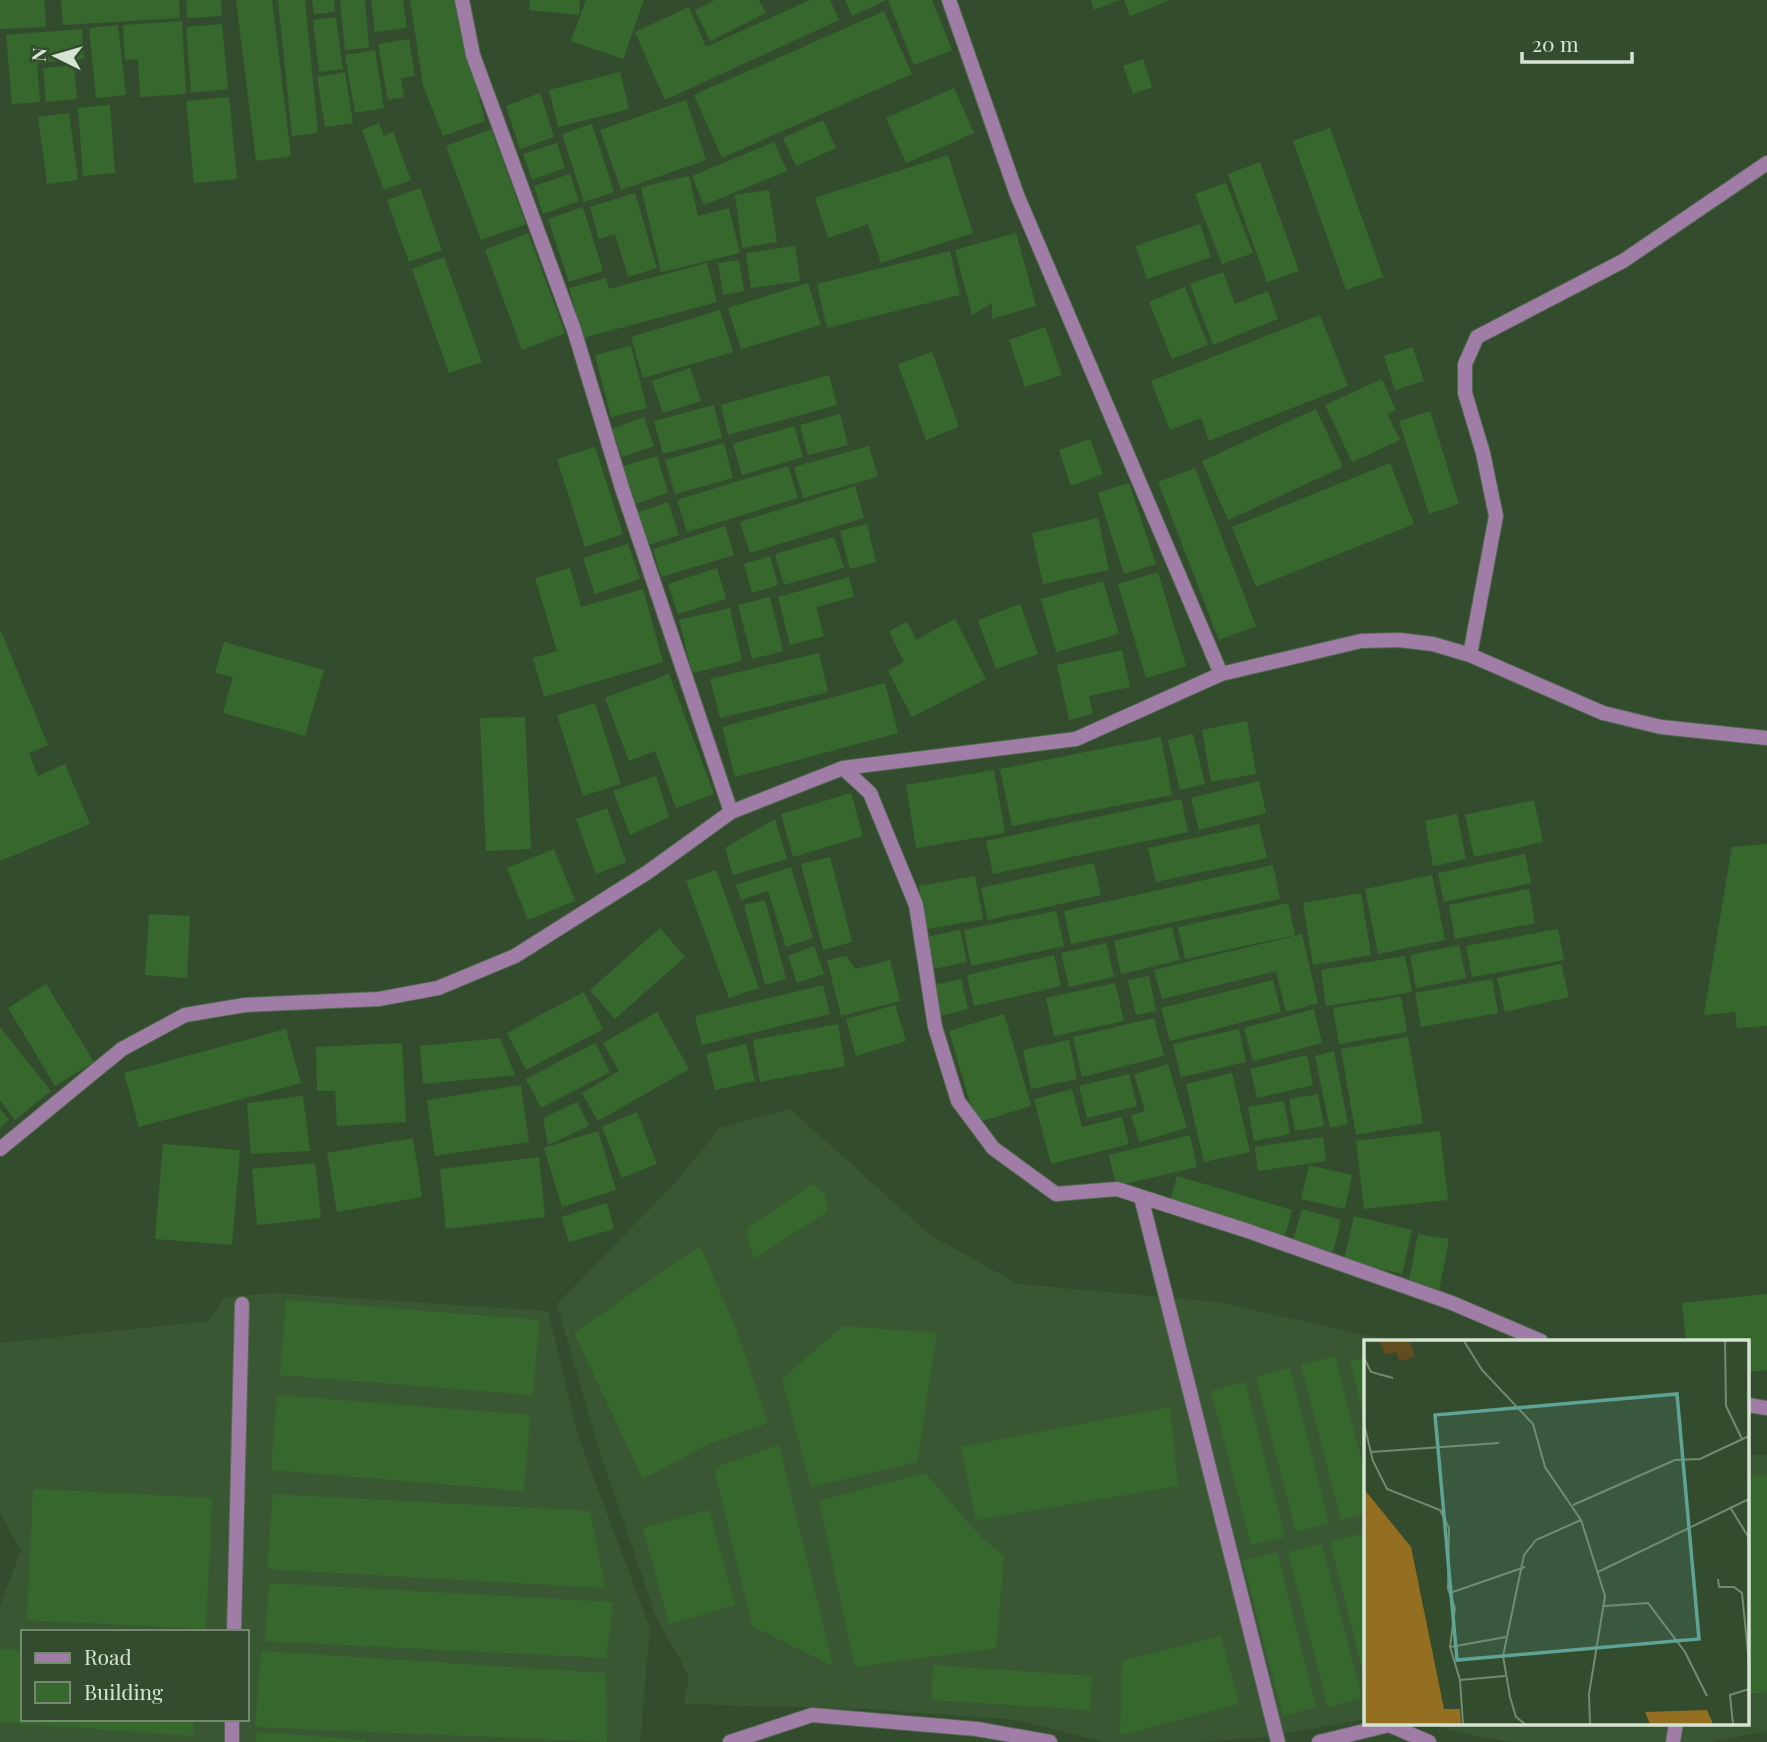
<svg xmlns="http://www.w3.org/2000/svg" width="1767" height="1742" font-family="'Playfair Display',serif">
<rect width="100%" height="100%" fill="#334c2e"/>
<path fill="#395733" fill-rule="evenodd" d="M790 1109 930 1235 1018 1284 1217 1302 1392 1341H1366V1719L1265 1737 1198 1742H1103L1016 1720 869 1709 684 1704 689 1676 656 1617 597 1443 557 1304 675 1183 720 1128Z
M274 1293 548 1311 579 1439 650 1629 640 1742H0V1606L21 1550 0 1513V1343L209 1321 225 1297ZM23 1632H247V1719H23Z
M1748 1455H1767V1731L1710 1742H1517L1490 1739 1421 1723H1748Z"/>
<path fill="#36682e" d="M0 0H44L46 27 0 29Z
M61 0H179L180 18 63 25Z
M186 0H221L222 16 187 18Z
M236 0H272L291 156 256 161Z
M278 0H305L318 133 292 136Z
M312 0H334L335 12 314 14Z
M340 0H365L369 48 345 50Z
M371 0H403L407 28 375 32Z
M410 0H455L485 121 443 136 423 85Z
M530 0H580L579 15 529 10Z
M586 0H644L623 59 571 41Z
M715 0H759L766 13 710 41 695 10Z
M810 0H830L839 20 665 100 635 32 689 7 706 47Z
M845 0H887L852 16Z
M888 0H932L952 50 914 65Z
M1091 0H1120L1094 10Z
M1124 0H1170L1130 16Z
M884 11 912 74 722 158 694 95Z
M336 17 343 69 319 72 313 20Z
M182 21 186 94 140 97 138 59 125 60 123 25Z
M222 24 228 89 191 93 186 27Z
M118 25 126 95 96 98 89 28Z
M82 29 84 59 37 63 40 102 12 104 6 35Z
M409 39 415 76 401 78 404 97 388 100 378 44Z
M375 50 384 108 355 113 345 55Z
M1143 59 1152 87 1133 94 1123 66Z
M74 65 77 99 46 102 43 68Z
M345 72 353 123 325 127 317 77Z
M620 72 629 109 558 127 549 90Z
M954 88 974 133 906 163 886 118Z
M540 93 554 137 520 149 506 106Z
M229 97 237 179 194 183 186 101Z
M686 100 706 160 621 190 600 130Z
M110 105 115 173 83 176 78 108Z
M69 113 78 180 47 184 38 117Z
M823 120 836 148 796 166 783 138Z
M379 123 384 136 393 132 411 180 384 190 362 130Z
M592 124 614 192 584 202 562 134Z
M1330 128 1383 277 1346 290 1293 141Z
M491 129 526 224 481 240 446 146Z
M774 142 787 171 704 205 692 176Z
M557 143 565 168 532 180 523 154Z
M948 155 973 233 881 263 868 224 828 238 815 198Z
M1260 162 1299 271 1267 282 1228 174Z
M570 174 579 201 543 214 534 186Z
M689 176 698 216 729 208 740 253 661 272 641 187Z
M1226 183 1253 253 1222 264 1195 194Z
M420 188 442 250 409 262 387 200Z
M769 190 777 242 742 248 735 195Z
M635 193 657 268 628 277 615 234 599 239 590 207Z
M583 207 603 271 569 282 548 219Z
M1200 224 1211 257 1147 279 1136 246Z
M528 233 565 333 522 350 485 250Z
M1016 233 1036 306 992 319V303L972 315 955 250Z
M795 246 800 281 751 288 746 253Z
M950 251 960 295 827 328 817 284Z
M444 257 482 362 449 373 412 269Z
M739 260 744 291 723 295 718 263Z
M707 263 717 302 583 338 569 288 606 278 609 289Z
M1223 272 1235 304 1268 291 1278 319 1213 345 1190 284Z
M808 283 821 325 741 349 728 308Z
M1185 287 1208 345 1172 359 1149 302Z
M720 310 733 352 643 378 631 337Z
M1320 315 1348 386 1209 441 1201 418 1170 430 1151 381Z
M1045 327 1062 375 1025 387 1009 340Z
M631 346 647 408 611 417 595 355Z
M1413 347 1424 381 1395 390 1384 356Z
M932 352 959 427 926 440 898 364Z
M690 368 701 401 663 413 652 381Z
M829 375 837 405 728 435 721 405Z
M1382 379 1396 410 1387 414 1400 440 1352 462 1325 405Z
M714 405 722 438 663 454 654 421Z
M1316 409 1343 467 1228 520 1202 461Z
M1430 411 1459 504 1429 514 1399 421Z
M840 414 848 445 808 455 800 425Z
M644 417 654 446 622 457 612 429Z
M794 426 803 457 742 475 733 444Z
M1090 439 1103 474 1071 486 1059 450Z
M724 443 733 478 675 494 665 460Z
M869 446 878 477 803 498 794 467Z
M595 447 623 534 585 547 557 459Z
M657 456 668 493 635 504 623 466Z
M1390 463 1414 524 1256 587 1232 527Z
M788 466 798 498 687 532 677 500Z
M1195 468 1256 626 1219 640 1158 482Z
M1129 483 1156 564 1124 574 1098 493Z
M855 486 864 518 750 553 740 522Z
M668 502 679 535 648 545 636 513Z
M1098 518 1109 570 1043 584 1032 533Z
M867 524 876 562 850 569 840 531Z
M725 526 734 555 661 577 653 549Z
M834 537 844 568 784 585 775 554Z
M628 544 640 579 595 594 583 558Z
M770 556 778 585 752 593 744 564Z
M570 568 581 607 643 589 663 662 544 697 533 658 557 651 535 578Z
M717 568 726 599 678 614 668 584Z
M1158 572 1186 666 1146 678 1118 584Z
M849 577 854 597 816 607 824 636 790 645 778 597Z
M1103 581 1119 634 1056 652 1041 599Z
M770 597 783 651 752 659 738 605Z
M1020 604 1038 654 996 669 978 620Z
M730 608 742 661 692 673 679 620Z
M955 619 986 679 912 717 888 671 904 662 889 631 907 622 916 640Z
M0 629 48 745 29 753 38 776 65 764 90 824 0 861Z
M224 642 324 670 305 736 223 713 233 677 215 673Z
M1122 650 1130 687 1089 696 1093 714 1069 720 1057 665Z
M819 653 828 692 720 718 710 679Z
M669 674 714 794 676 808 655 751 629 761 605 698Z
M885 683 898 733 735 777 722 727Z
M595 703 621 784 583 796 557 715Z
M525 717 531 849 486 851 480 718Z
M1247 721 1256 774 1211 782 1202 730Z
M1193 734 1205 784 1180 790 1168 740Z
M1161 737 1172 795 1012 826 1000 769Z
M994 770 1005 833 916 848 906 785Z
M656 776 669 817 630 835 613 791Z
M1259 781 1266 813 1199 830 1191 798Z
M851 793 863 836 793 857 781 814Z
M1181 799 1188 832 993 874 986 841Z
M1534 800 1543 842 1474 857 1465 815Z
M607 808 626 862 596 874 576 819Z
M1457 814 1466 859 1433 866 1425 821Z
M775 819 787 859 733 875 725 848Z
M1259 824 1267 858 1156 882 1148 848Z
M1767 844V1026L1737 1028 1735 1012 1704 1015 1732 847Z
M554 849 575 901 528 920 507 868Z
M1525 854 1531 883 1444 902 1438 873Z
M830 857 852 942 823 950 801 864Z
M1094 863 1101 895 988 920 981 888Z
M1273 865 1280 899 1071 944 1064 911Z
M791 867 813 938 786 947 768 891 741 900 736 885Z
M716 870 759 988 729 998 686 881Z
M1432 875 1445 940 1378 954 1365 889Z
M975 876 983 919 927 929 919 886Z
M1529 889 1535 923 1455 939 1449 905Z
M1361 893 1371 955 1313 965 1303 903Z
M765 900 786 979 765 985 744 905Z
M1288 903 1295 935 1185 959 1178 927Z
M1056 911 1064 946 971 966 964 930Z
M149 914 190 916 187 978 145 975Z
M1172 927 1180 960 1121 974 1114 941Z
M660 928 685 957 615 1019 590 990Z
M1558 929 1564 960 1472 977 1466 946Z
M960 930 967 962 933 969 926 937Z
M1302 934 1318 1003 1286 1012 1276 971 1162 999 1154 970Z
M1106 943 1114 977 1069 987 1061 953Z
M1459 945 1466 978 1416 988 1410 955Z
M814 946 824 974 797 983 788 956Z
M1054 955 1061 986 974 1006 967 975Z
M847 956 855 969 890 960 900 1001 841 1016 827 960Z
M1405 956 1412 992 1326 1006 1321 970Z
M1561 964 1569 997 1505 1012 1497 978Z
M1149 976 1156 1011 1136 1015 1128 980Z
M961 979 968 1009 940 1016 933 985Z
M1492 979 1498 1013 1421 1027 1415 993Z
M1273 980 1281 1012 1170 1041 1161 1008Z
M1115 983 1124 1021 1054 1036 1046 998Z
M46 984 94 1062 55 1086 8 1008Z
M823 985 830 1014 702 1045 695 1016Z
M584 992 603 1029 526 1070 507 1033Z
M1401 997 1407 1032 1339 1044 1333 1008Z
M895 1005 906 1041 856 1056 846 1019Z
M1314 1009 1322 1043 1253 1061 1244 1028Z
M657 1012 689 1069 598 1121 582 1093 619 1071 603 1043Z
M1004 1014 1031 1106 976 1123 949 1031Z
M1154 1018 1164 1056 1082 1077 1073 1037Z
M838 1024 845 1066 760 1082 753 1040Z
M0 1027 51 1091 15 1120 0 1100Z
M286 1029 301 1083 139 1127 124 1073Z
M1239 1029 1246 1062 1181 1077 1173 1044Z
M1408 1037 1423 1123 1356 1135 1341 1049Z
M500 1038 515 1075 423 1084 420 1046Z
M1069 1040 1077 1079 1031 1089 1023 1050Z
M402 1043 406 1122 337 1126 335 1091H317L316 1047Z
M595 1043 610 1072 541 1108 526 1079Z
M746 1044 755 1081 715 1090 706 1054Z
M1334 1051 1348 1124 1330 1128 1315 1056Z
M1307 1055 1313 1085 1257 1098 1250 1069Z
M1168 1064 1187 1128 1139 1142 1131 1115 1145 1111 1134 1074Z
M1232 1073 1250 1152 1204 1162 1186 1084Z
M1129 1074 1137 1106 1087 1118 1079 1086Z
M521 1085 529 1142 435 1156 427 1100Z
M1072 1089 1082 1127 1122 1117 1129 1144 1051 1164 1034 1099Z
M1318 1094 1324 1126 1295 1131 1289 1099Z
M303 1096 310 1151 251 1154 247 1103Z
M1284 1101 1290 1134 1254 1141 1248 1107Z
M577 1102 589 1126 548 1145 543 1118Z
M0 1109 9 1120 0 1128Z
M637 1112 657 1164 622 1178 602 1127Z
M598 1131 616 1190 562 1207 544 1148Z
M1440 1131 1448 1200 1364 1209 1356 1141Z
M1190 1135 1197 1167 1116 1186 1109 1155Z
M1323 1137 1326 1161 1258 1171 1255 1147Z
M413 1138 422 1197 337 1212 327 1153Z
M163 1144 240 1150 232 1245 155 1239Z
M539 1157 545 1217 446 1229 440 1169Z
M315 1163 321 1218 257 1225 252 1169Z
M1309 1165 1352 1175 1345 1209 1301 1199Z
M1177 1176 1292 1210 1285 1236 1170 1202Z
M813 1184 825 1194 827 1212 753 1259 746 1229Z
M607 1203 614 1229 569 1242 561 1217Z
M1302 1209 1341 1220 1333 1252 1293 1241Z
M1354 1216 1412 1230 1402 1274 1344 1260Z
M1418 1234 1449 1239 1439 1291 1408 1285Z
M700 1246 736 1329 768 1423 711 1443 643 1479 574 1333Z
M1767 1294V1370L1748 1372V1341H1686L1682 1303Z
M286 1300 539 1320 533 1395 280 1375Z
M843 1326 937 1333 917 1462 811 1487 782 1379Z
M1335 1356 1366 1478V1513L1341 1520 1301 1365Z
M1366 1357V1422H1365L1350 1361Z
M1290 1368 1329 1523 1296 1532 1256 1377Z
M1245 1382 1285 1537 1251 1545 1211 1391Z
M277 1395 530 1415 524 1491 271 1470Z
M1170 1407 1178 1486 976 1520 961 1447Z
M779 1445 833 1666 752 1626 714 1468Z
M925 1473 981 1537 1004 1556 996 1648 855 1667 819 1501Z
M1767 1475V1692L1748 1694V1477Z
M33 1489 212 1498 206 1629 27 1620Z
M273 1494 590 1511 605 1588 267 1569Z
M709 1510 735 1605 669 1624 643 1528Z
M1364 1533 1366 1543 1365 1680 1330 1542Z
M1322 1544 1362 1698 1328 1707 1288 1552Z
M1277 1552 1316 1707 1283 1716 1243 1561Z
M269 1583 613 1602 606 1658 265 1641Z
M1221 1636 1239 1704 1120 1735 1122 1661Z
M0 1649 23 1650V1719H194L193 1736 0 1722Z
M261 1651 606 1673 607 1742 255 1727Z
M933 1665 1092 1676 1090 1710 931 1700Z
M257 1732 366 1740V1742H256Z"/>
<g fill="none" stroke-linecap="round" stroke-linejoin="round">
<g stroke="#50684c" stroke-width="16">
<path id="minor" d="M462 0 473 55 574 330 622 488 731 812
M949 0 1017 195 1221 674
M1470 655 1496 516 1483 453 1465 393V364L1477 337 1623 261 1767 163
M843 768 1076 739 1221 674 1361 641 1399 640 1433 644 1470 655 1603 713 1661 727 1767 738
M0 1149 122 1049 185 1015 245 1005 379 999 438 988 515 956 648 872 731 812 843 768 870 793 916 905 935 1027 958 1101 993 1148 1056 1194 1117 1189 1248 1231 1452 1303 1541 1341
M1141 1197 1278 1742
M1748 1405 1767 1408
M234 1632 242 1304
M232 1742V1719
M730 1742 812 1715 977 1729 1050 1742
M1319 1742 1389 1725 1429 1742
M1673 1742 1676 1723"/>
</g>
<use href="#minor" stroke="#a07da7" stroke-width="14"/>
</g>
<g transform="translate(1364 1340)">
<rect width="385" height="385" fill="#334c2e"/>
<path d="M16 1H45L51 17 36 21 32 12 21 15Z" fill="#634c20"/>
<path d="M0 149 47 207 80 369H96L97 384H0ZM343 370 349 384H286L281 372Z" fill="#956f21"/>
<path fill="none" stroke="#748970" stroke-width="2" d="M100 1 118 30 169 84 181 127 217 180 172 200 160 215 139 316 146 357 152 377 161 384M361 1 362 66 378 99M0 18 7 32 29 38M0 84 9 121 23 149 76 170 85 188 84 249 91 268 86 307 96 340 99 384M7 112 135 103M209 165 311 120 336 119 385 96M366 167 385 198M217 180 241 256 225 354 226 384M234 232 385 159M354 239 355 247H370L378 253 385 323M86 253 161 227M240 266 284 263 321 312 343 356M86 307 142 297M96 340 141 336M369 384 366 355 385 349"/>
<path fill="#5fa296" fill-opacity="0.15" stroke="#5fa296" stroke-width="3.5" d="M313 54 335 299 93 320 71 75Z"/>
<rect width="385" height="385" fill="none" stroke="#d6e5d3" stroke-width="3.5"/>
</g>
<rect x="21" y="1630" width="228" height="91" fill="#334c2e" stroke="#748970" stroke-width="2"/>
<rect x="35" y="1653" width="35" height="10" fill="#a07da7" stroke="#748970" stroke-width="2"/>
<text x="84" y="1665" font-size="21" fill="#d6e5d3">Road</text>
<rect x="35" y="1682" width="35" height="21" fill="#36682e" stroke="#748970" stroke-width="2"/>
<text x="84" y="1700" font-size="21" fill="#d6e5d3">Building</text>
<g transform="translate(56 56) rotate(275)" stroke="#334c2e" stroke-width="5" paint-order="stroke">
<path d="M0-5L12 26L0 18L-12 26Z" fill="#d6e5d3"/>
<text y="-10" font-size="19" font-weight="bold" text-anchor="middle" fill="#d6e5d3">N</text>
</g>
<path d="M1522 52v10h110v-10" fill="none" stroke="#d6e5d3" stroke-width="3.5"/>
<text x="1532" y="52" font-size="21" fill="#d6e5d3" stroke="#334c2e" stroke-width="5" paint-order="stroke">20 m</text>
</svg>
